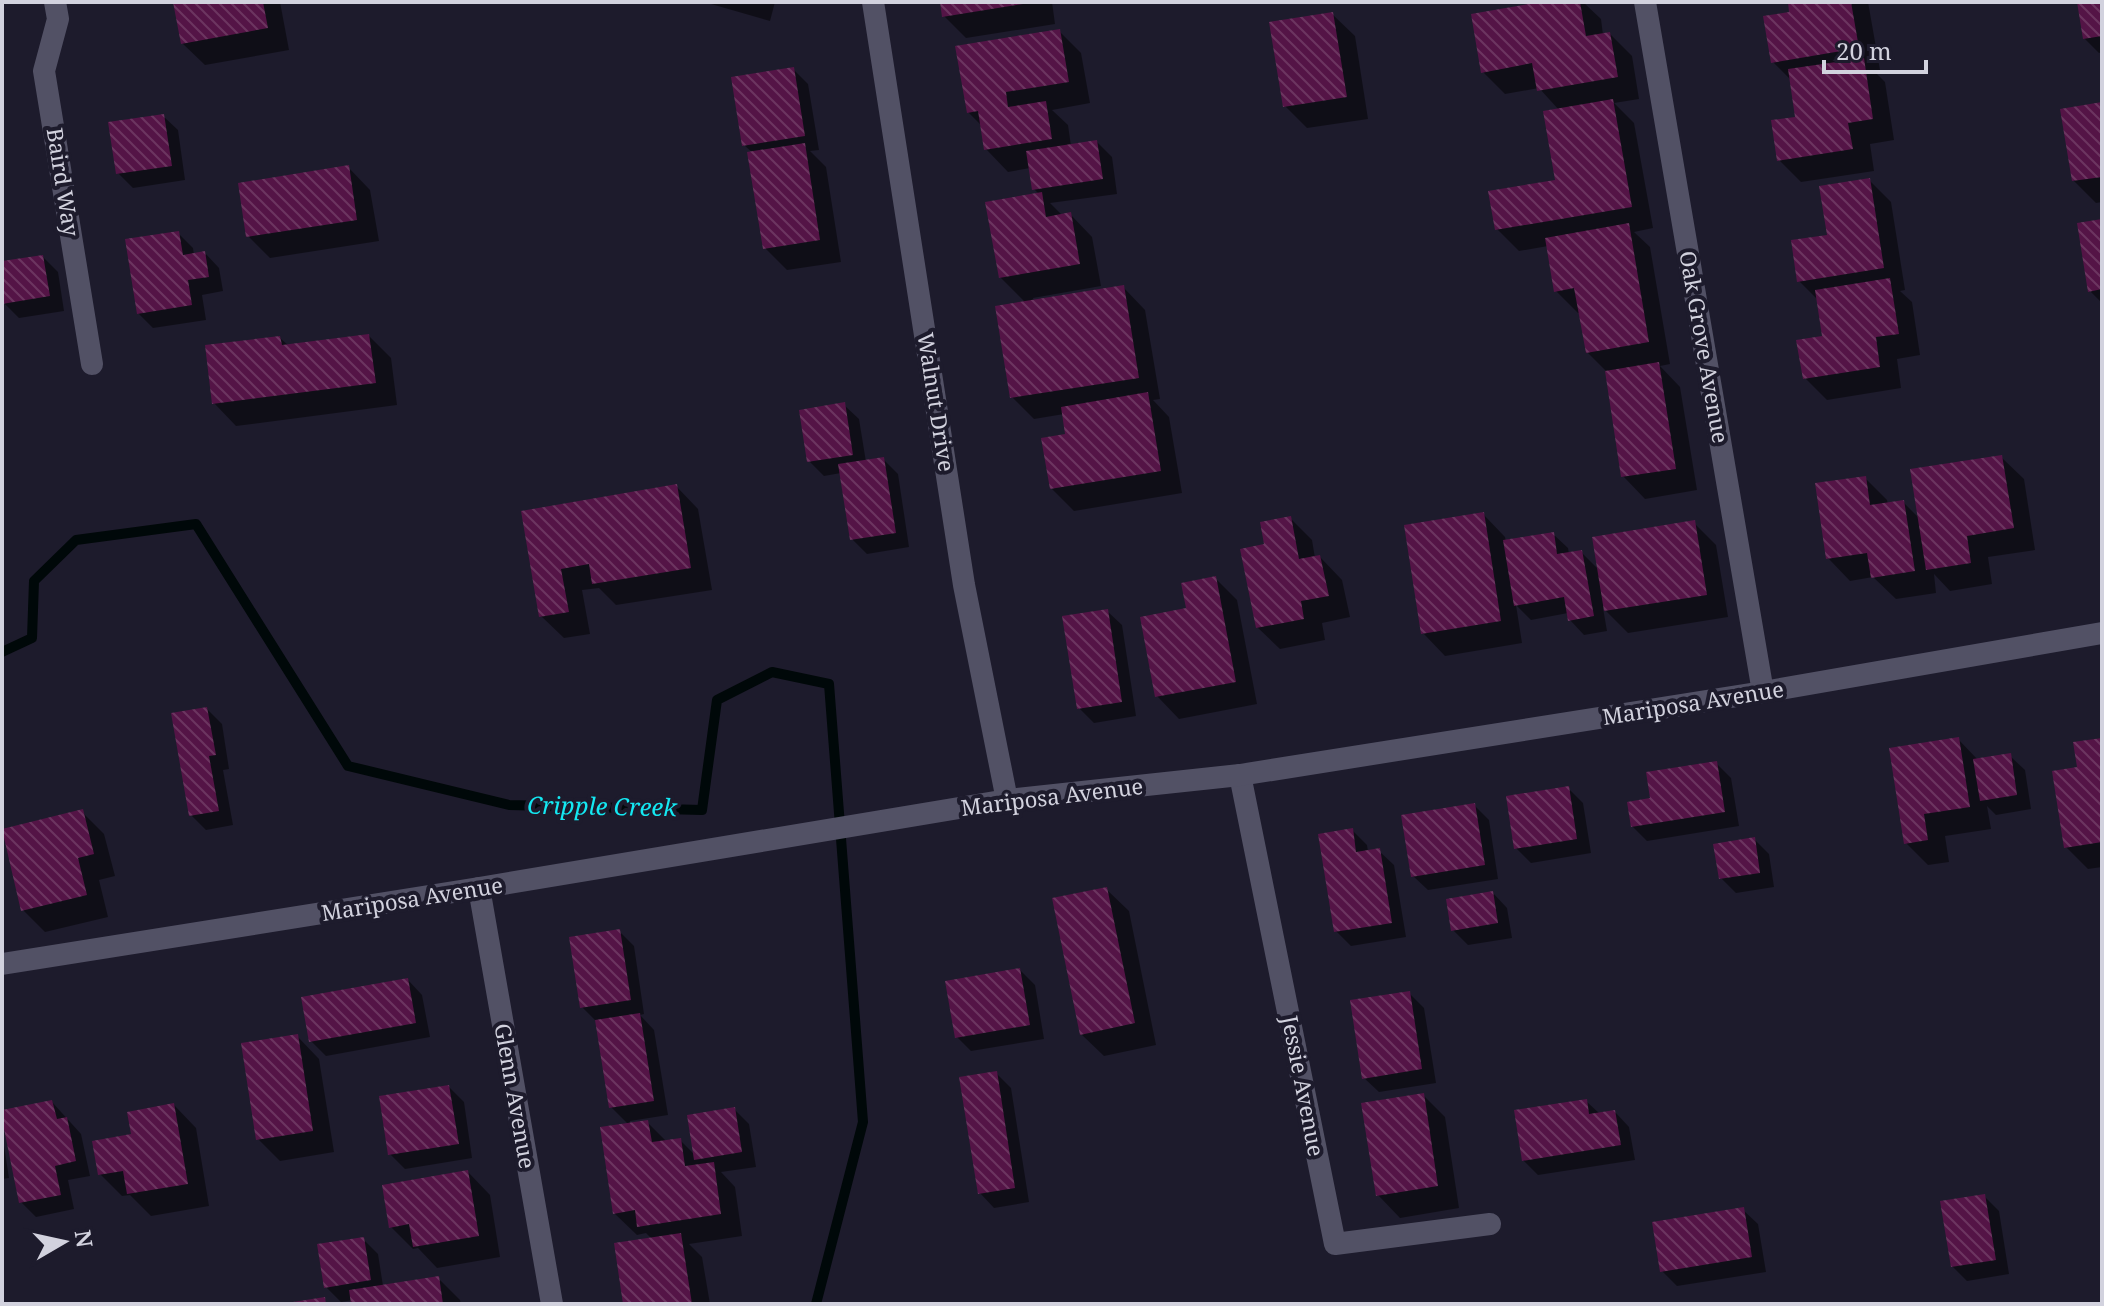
<svg xmlns="http://www.w3.org/2000/svg" width="2104" height="1306" font-family="'Noto Serif',serif">
<defs>
<pattern id="building-back-hatch" width="6" height="6" patternUnits="userSpaceOnUse" patternTransform="scale(2)"><rect width="6" height="6" fill="#541446"/><path d="M-1 5l2 2M0 0l6 6M5-1l2 2" fill="none" stroke="#6c3560"/></pattern>
</defs>
<rect width="100%" height="100%" fill="#1d1b2c"/>
<path fill="#0007" d="M175 2H280L289 50 205 65 182 43Z
M708 2H775L770 21 711 4Z
M942 2H1052L1055 24 966 38 944 16Z
M1551 2H1583L1601 19 1603 35 1610 34 1632 56 1639 99 1614 103 1634 123 1653 228 1634 232 1650 247 1670 364 1660 366 1680 387 1697 490 1645 499 1623 476 1607 372 1587 352 1580 313H1578L1556 291 1548 246 1519 251 1497 229 1557 182 1559 110 1539 88 1505 94 1483 72Z
M1790 2H1868L1880 70 1874 71 1885 82 1894 140 1870 144 1874 171 1801 182 1779 160 1797 118 1792 81 1773 62 1792 14Z
M2079 2H2102V52L2099 53 2084 38Z
M1332 14 1355 36 1368 119 1307 128 1285 106Z
M1059 31 1081 53 1090 103 1052 110 1068 125 1071 146 1097 142 1112 157 1117 194 1050 203 1063 216 1070 214 1092 237 1101 286 1033 298 1034 302 1123 287 1145 310 1160 399 1153 400 1169 417 1182 493 1074 511 1052 489 1068 436 1064 414 1034 419 1012 397 1026 303 1000 277 1040 195 1034 189 1030 168 1008 172 986 149 982 126 968 112Z
M793 69 808 84 819 150 810 151 826 167 841 262 787 270 765 248 753 153 744 145Z
M2102 104V202L2096 203 2073 180Z
M163 116 178 130 185 180 133 188 118 173Z
M348 167 370 190 379 241 270 258 248 236Z
M1869 180 1891 202 1905 290 1900 291 1912 302 1920 355 1897 359 1901 388 1827 400 1805 378 1824 338 1818 300 1799 281Z
M2102 221V303L2090 291Z
M178 233 193 248 194 255 205 253 219 268 223 291 202 295 206 320 153 328 138 313Z
M43 257 58 272 64 311 19 318 4 303 2 263Z
M369 336 391 358 397 405 236 426 214 403 280 338 289 346Z
M844 405 859 419 866 462 883 459 898 474 909 547 867 554 852 539 841 473 824 476 809 461Z
M2001 457 2024 479 2035 550 1988 557 1992 584 1950 591 1934 574 1936 593 1896 599 1873 577 1850 581 1828 558 1865 478 1887 500 1888 505 1903 502 1920 519Z
M676 486 698 509 712 590 616 605 599 588 582 590 590 634 564 638 541 616 523 513Z
M1483 514 1505 537 1506 542 1553 534 1568 548 1569 554 1581 552 1599 570 1694 523 1716 545 1728 617 1628 633 1603 608 1607 631 1584 635 1570 620 1568 613 1531 620 1516 605 1522 643 1445 656 1423 633Z
M1290 518 1312 540 1315 558 1320 557 1342 580 1350 617 1322 623 1325 640 1280 649 1257 627 1266 546Z
M1215 578 1237 600 1257 704 1179 719 1157 696 1188 609Z
M1107 611 1122 625 1136 716 1094 723 1079 708Z
M207 709 222 724 229 769 223 770 233 825 206 830 191 815Z
M1958 739 1979 761 2010 756 2025 770 2031 809 1996 815 1987 806 1991 829 1945 836 1949 862 1928 865 1906 843Z
M2102 740V867L2088 869 2066 847 2079 769Z
M1716 763 1731 778 1739 826 1647 841 1632 826 1653 800Z
M1568 788 1583 803 1591 853 1531 863 1516 848Z
M1474 805 1489 820 1498 879 1428 890 1413 876Z
M82 812 104 834 115 876 99 880 108 917 45 932 23 910Z
M1352 830 1367 845 1368 852 1379 851 1394 865 1406 937 1351 946 1336 931Z
M1754 839 1769 854 1774 887 1736 893 1721 878Z
M1106 889 1129 911 1156 1045 1104 1056 1081 1034Z
M1493 893 1507 908 1512 938 1468 945 1453 930Z
M619 931 634 946 644 1014 640 1015 654 1030 668 1115 630 1121V1125L647 1122 667 1142 680 1140 695 1155 734 1109 749 1124 756 1167 721 1172 735 1187 742 1236 689 1244 702 1257 710 1304H625L652 1239 646 1233 637 1235 614 1213 629 1125 611 1107 598 1023 582 1007Z
M1020 970 1035 985 1044 1039 971 1051 957 1037Z
M408 980 422 995 430 1037 326 1056 311 1041Z
M1409 993 1424 1008 1436 1083 1379 1092 1364 1078Z
M297 1036 319 1059 334 1152 280 1161 258 1139Z
M996 1073 1011 1088 1029 1202 994 1208 980 1193Z
M449 1087 464 1102 472 1158 405 1169 390 1154Z
M1423 1095 1445 1117 1459 1208 1400 1218 1378 1195Z
M1586 1101 1600 1114 1615 1112 1629 1127 1635 1160 1538 1175 1523 1160Z
M52 1102 81 1134 90 1176 68 1180 74 1209 36 1217 21 1202Z
M174 1105 196 1128 209 1206 151 1216 130 1195 122 1196 100 1174 133 1136Z
M2 1133 9 1178 2 1179Z
M468 1172 490 1195 500 1257 437 1268 418 1248 413 1249 391 1227Z
M1984 1196 1999 1211 2009 1274 1967 1281 1952 1266Z
M1743 1210 1758 1224 1766 1272 1677 1286 1662 1271Z
M363 1239 378 1254 383 1286 438 1278 460 1300 461 1304H353V1300L341 1302 326 1287Z"/>
<g fill="none" stroke-linecap="round" stroke-linejoin="round">
<path stroke="#000809" stroke-width="10" d="M2 652 32 638 34 581 76 540 196 524 348 766 509 805 702 810 717 700 772 672 829 684 863 1122 816 1304"/>
</g>
<path fill="url(#building-back-hatch)" d="M173 2H263L268 28 181 44Z
M940 2H1023V4L942 17Z
M1540 2H1580L1586 36 1610 32 1618 77 1537 91 1532 63 1481 73 1471 14Z
M1788 2H1851L1859 48 1771 63 1763 16 1789 12Z
M2077 2H2102V36L2083 39Z
M1333 12 1347 97 1283 107 1269 22Z
M1060 29 1069 82 1006 92 1008 107 1046 101 1052 139 984 150 978 111 967 113 955 46Z
M1864 58 1873 119 1848 123 1853 149 1777 161 1771 120 1795 117 1788 69Z
M794 67 805 136 742 146 731 77Z
M1613 99 1632 207 1495 230 1488 191 1555 180 1543 111Z
M2102 102V177L2072 181 2060 109Z
M164 114 172 166 116 174 108 122Z
M1097 140 1103 179 1032 190 1026 151Z
M805 143 820 240 763 249 747 152Z
M349 165 357 220 246 237 238 183Z
M1870 178 1884 268 1797 282 1791 240 1827 235 1819 186Z
M1042 192 1046 217 1071 212 1080 264 999 278 985 202Z
M2102 219V289L2088 292 2077 223Z
M1629 223 1649 342 1586 353 1574 288 1554 292 1545 238Z
M179 231 183 255 205 251 209 277 188 280 192 305 137 314 125 239Z
M43 255 50 296 2 304V261Z
M1890 278 1899 334 1876 337 1880 367 1803 379 1796 340 1822 336 1815 290Z
M1124 285 1139 378 1010 398 995 306Z
M369 334 376 383 212 404 205 345 280 336 282 345Z
M1659 362 1676 469 1621 477 1605 371Z
M1148 392 1161 471 1050 489 1041 438 1065 434 1061 407Z
M845 402 853 455 807 462 799 410Z
M2002 455 2014 528 1967 536 1971 563 1926 570 1910 469Z
M884 457 896 533 850 540 838 464Z
M1866 476 1870 505 1904 500 1915 571 1871 578 1867 553 1826 559 1815 483Z
M677 484 691 568 592 584 589 564 561 569 569 612 539 617 521 511Z
M1484 512 1501 621 1421 634 1404 525Z
M1291 516 1299 559 1320 555 1329 596 1301 601 1304 619 1256 628 1240 549 1264 544 1260 522Z
M1695 520 1707 595 1604 611 1592 537Z
M1554 532 1557 554 1582 550 1594 616 1568 621 1564 597 1514 606 1503 540Z
M1216 576 1236 682 1155 697 1140 617 1186 608 1181 583Z
M1108 609 1122 702 1077 709 1062 616Z
M207 707 216 755 209 756 219 811 189 816 171 713Z
M1959 737 1970 807 1924 814 1928 840 1904 844 1889 748Z
M2102 738V842L2064 848 2052 771 2077 767 2073 742Z
M2011 753 2017 795 1980 801 1973 759Z
M1717 761 1725 812 1631 827 1627 802 1650 798 1646 772Z
M1569 786 1577 839 1514 849 1506 796Z
M1475 803 1485 865 1411 877 1401 815Z
M83 809 94 854 78 858 87 895 21 911 2 829Z
M1353 828 1356 852 1380 848 1392 923 1334 932 1318 834Z
M1755 837 1760 873 1719 879 1713 844Z
M1107 887 1135 1023 1080 1035 1052 898Z
M1493 891 1498 923 1451 931 1446 899Z
M620 929 631 1000 580 1008 569 937Z
M1020 968 1030 1025 955 1038 945 981Z
M408 978 416 1023 309 1042 301 997Z
M1410 991 1422 1069 1362 1079 1350 1000Z
M640 1013 654 1101 609 1108 595 1020Z
M298 1034 313 1131 256 1140 241 1043Z
M997 1071 1015 1188 978 1194 959 1077Z
M449 1085 459 1144 388 1155 379 1096Z
M1424 1093 1438 1186 1376 1196 1361 1103Z
M1587 1099 1589 1114 1615 1110 1621 1145 1522 1161 1514 1110Z
M52 1100 57 1119 67 1117 76 1161 55 1166 61 1195 19 1203 2 1119V1110Z
M174 1103 188 1184 127 1194 123 1171 98 1175 92 1141 131 1134 127 1112Z
M735 1107 742 1152 694 1160 687 1115Z
M648 1120 652 1142 681 1138 685 1166 714 1162 721 1214 637 1227 635 1210 613 1214 600 1127Z
M468 1170 479 1236 413 1247 409 1224 389 1228 382 1185Z
M1985 1194 1996 1260 1951 1267 1940 1201Z
M1744 1207 1752 1257 1660 1272 1652 1222Z
M681 1233 692 1304H623L614 1243Z
M364 1237 371 1280 324 1288 317 1244Z
M439 1276 443 1304H351L349 1290Z
M325 1297 326 1304H293V1302Z"/>
<g fill="none" stroke-linecap="round" stroke-linejoin="round">
<path stroke="#525165" stroke-width="22" d="M55 2 58 19 44 71 92 364
M873 2 964 585 1007 800
M1645 2 1763 692
M1240 775 1335 1244 1490 1224
M479 888 552 1304"/>
<path stroke="#525165" stroke-width="22" d="M2 964 479 888 1007 800 1240 775 1763 692 2102 633"/>
</g>
<g text-anchor="middle" stroke-width="8" stroke-linejoin="round" paint-order="stroke">
<g font-size="22" fill="#d2d2de" stroke="#1d1b2c">
<text transform="translate(63 182) rotate(81)" y="8">Baird Way</text>
<text transform="translate(1704 347) rotate(80)" y="8">Oak Grove Avenue</text>
<text transform="translate(936 402) rotate(81)" y="8">Walnut Drive</text>
<text transform="translate(1693 703) rotate(-9)" y="8">Mariposa Avenue</text>
<text transform="translate(1052 797) rotate(-7)" y="8">Mariposa Avenue</text>
<text transform="translate(412 899) rotate(-9)" y="8">Mariposa Avenue</text>
<text transform="translate(1303 1086) rotate(79)" y="8">Jessie Avenue</text>
<text transform="translate(515 1096) rotate(80)" y="8">Glenn Avenue</text>
</g>
<g font-size="24" font-style="italic" fill="#14e8f2" stroke="#1d1b2c">
<text transform="translate(602 807) rotate(1)" y="8">Cripple Creek</text>
</g>
</g>
<rect width="2104" height="1306" fill="none" stroke="#d2d2de" stroke-width="8"/>
<g transform="translate(64 1242) rotate(81)" stroke="#1d1b2c" stroke-width="6" paint-order="stroke">
<path d="M0-6L14 30L0 20L-14 30Z" fill="#d2d2de"/>
<text y="-12" font-size="22" font-weight="bold" text-anchor="middle" fill="#d2d2de">N</text>
</g>
<path d="M1824 60v12h102v-12" fill="none" stroke="#d2d2de" stroke-width="4"/>
<text x="1836" y="60" font-size="24" fill="#d2d2de" stroke="#1d1b2c" stroke-width="6" paint-order="stroke">20 m</text>
</svg>
